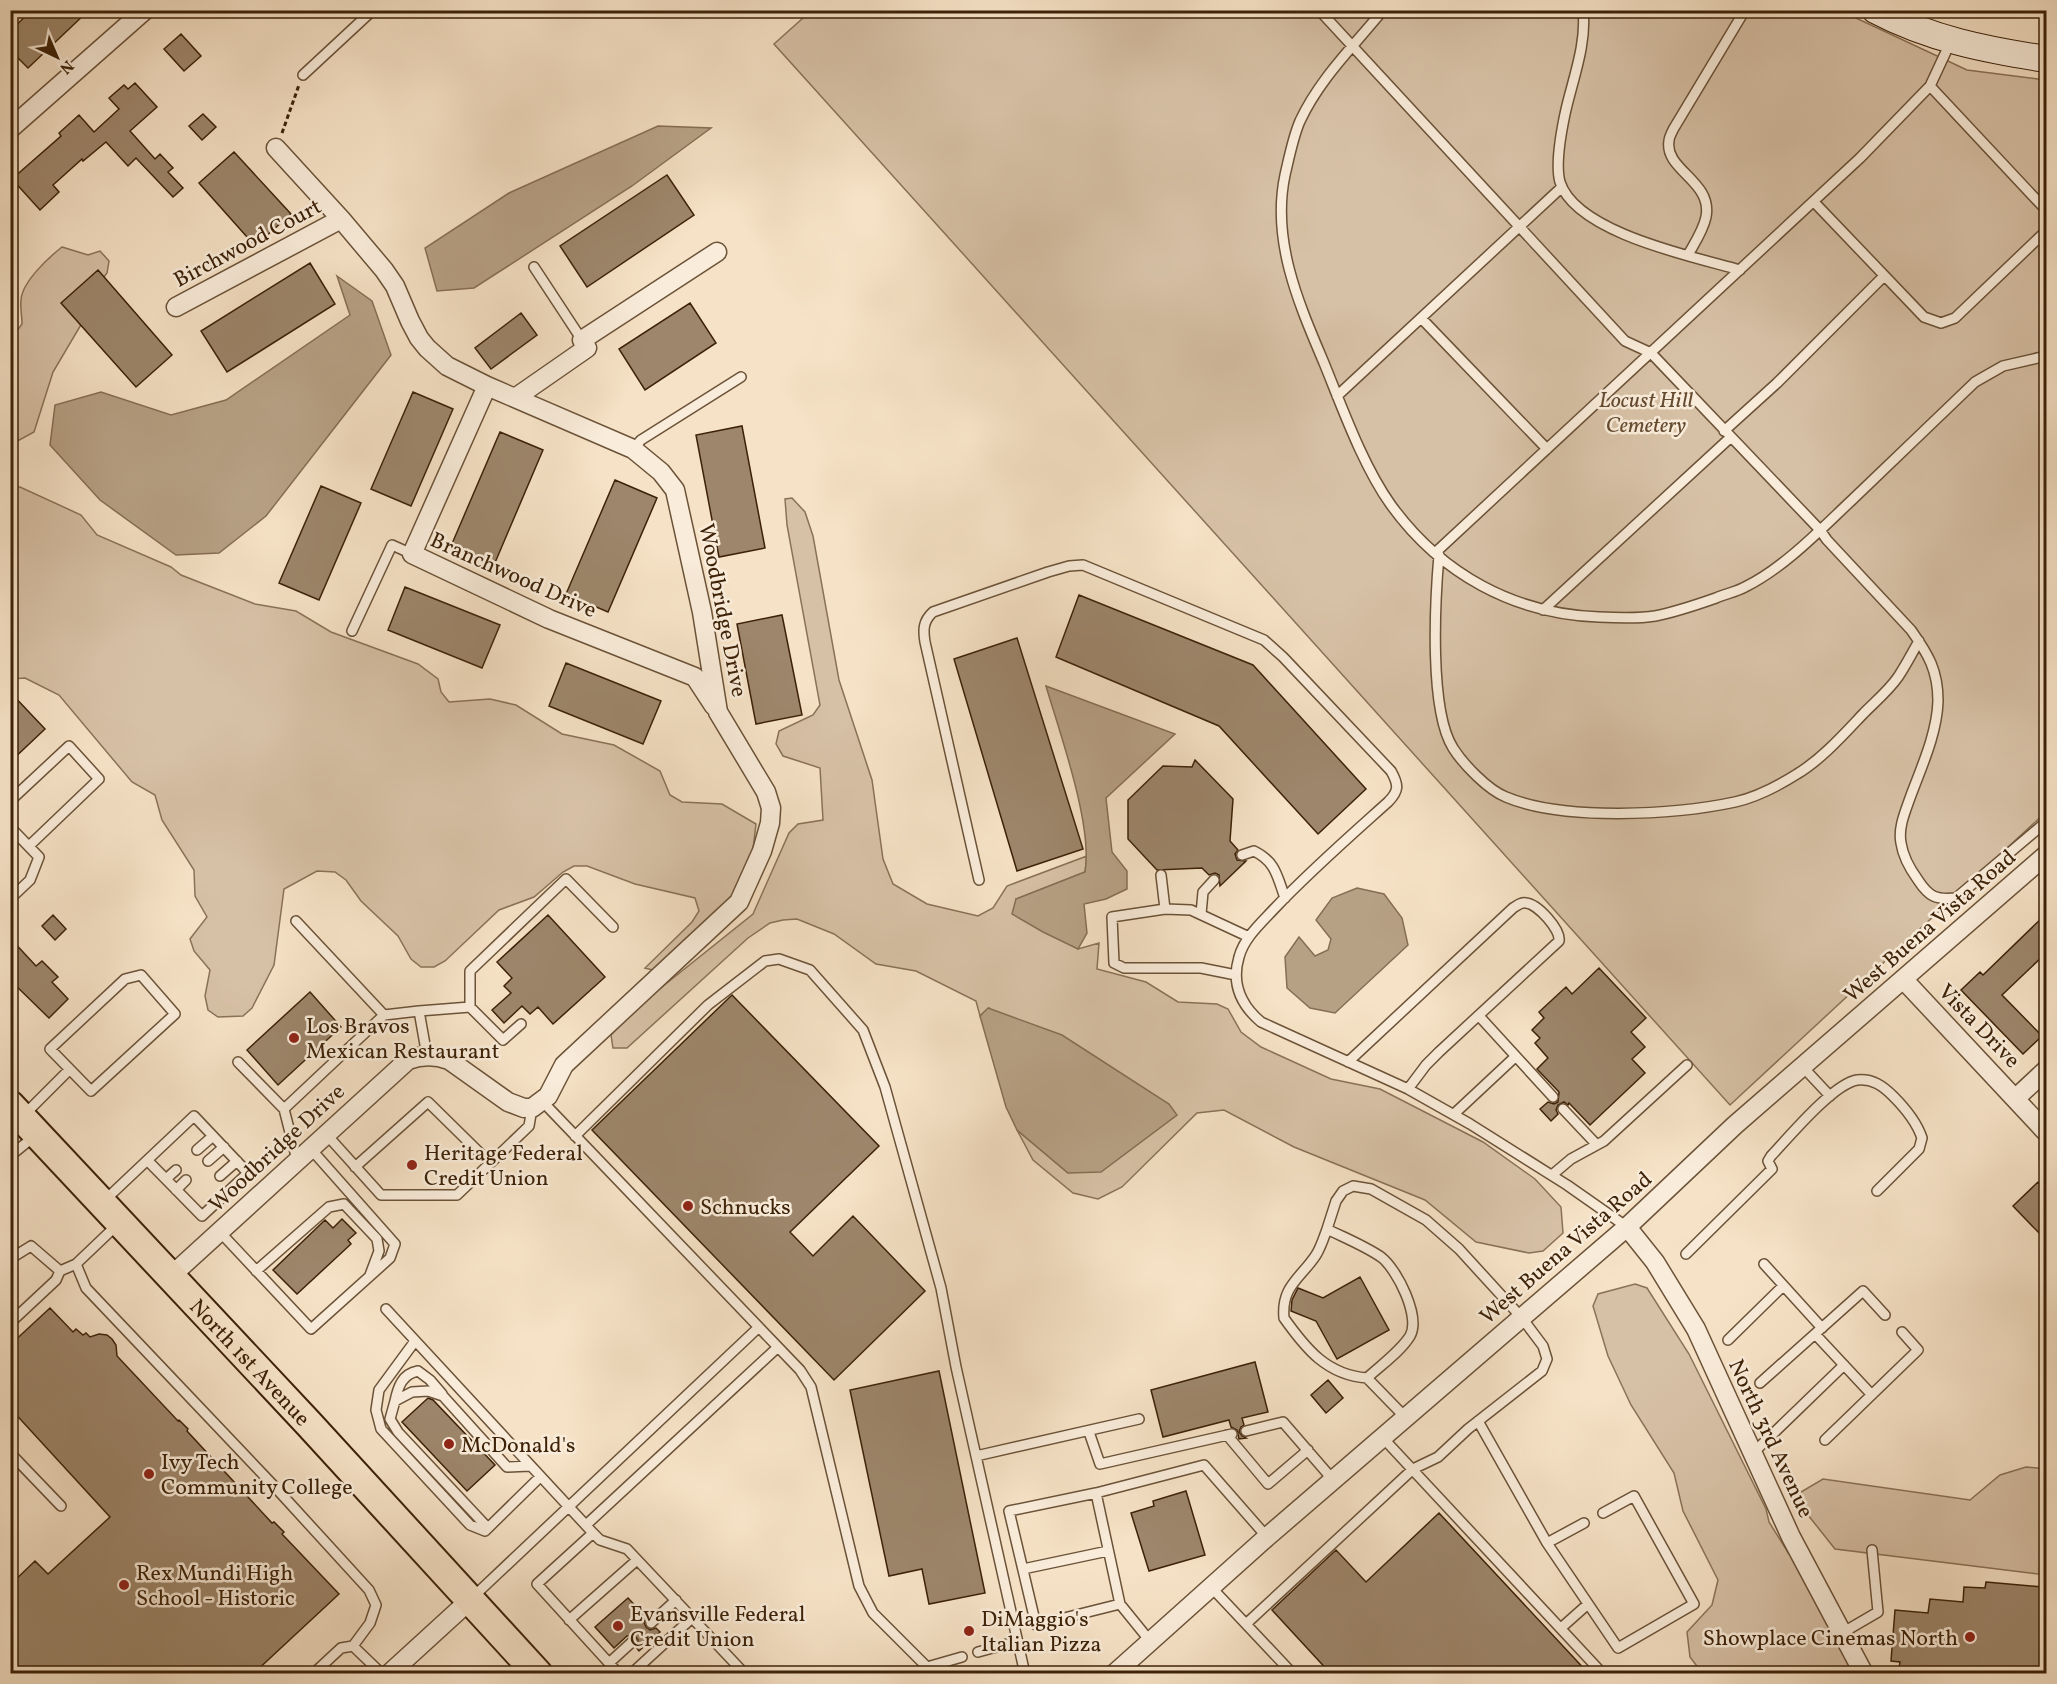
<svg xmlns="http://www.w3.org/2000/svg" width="2057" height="1684" font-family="Vollkorn,serif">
<rect width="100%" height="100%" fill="#f6e2c6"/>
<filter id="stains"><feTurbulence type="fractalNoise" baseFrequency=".00333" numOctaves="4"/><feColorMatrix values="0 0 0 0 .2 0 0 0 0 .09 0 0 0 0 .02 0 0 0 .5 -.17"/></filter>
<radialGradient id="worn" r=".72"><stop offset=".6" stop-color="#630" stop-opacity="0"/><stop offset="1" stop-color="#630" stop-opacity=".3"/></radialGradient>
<path fill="#d7c1a6" stroke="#8a7257" stroke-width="1.5" d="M812 10H1839L1967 70 2046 80V812L1730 1105 774 44Z
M62 247 88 255 100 251 109 261 107 273 92 293 85 318 53 372 34 432 12 444 10 334 14 335 22 324C22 316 20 307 21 300 22 282 48 258 62 247Z
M10 487H20L81 515 97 535 171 567 181 575 255 604 296 611 331 632 418 664 438 679 441 692 449 702 490 699 516 705 562 734 614 745 660 771 670 795 682 802 722 804 756 824 750 875 696 941 656 971 645 968 692 922 699 911 695 898 635 884 587 866H574L563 872 534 897 499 910 445 961 434 967H421L411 959 398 936 361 901 346 880 335 872 317 871 284 889 274 965 252 1008 243 1016 218 1017 208 1010 205 996 210 970 194 951 190 939 207 917 195 896 194 870 162 820 155 795 132 782 59 695 25 678 11 679Z
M792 498 805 512 813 536 839 680 872 780 883 859 893 884 927 904 978 916 993 908 1007 886 1087 856 1085 872 1016 899 1078 949 1099 943 1097 969 1146 982 1178 1002 1217 1004 1228 1009 1241 1032 1261 1047 1331 1079 1380 1089 1483 1142 1535 1179 1561 1207 1563 1233 1543 1251 1529 1253 1476 1242 1425 1200 1294 1147 1224 1110 1197 1113 1122 1187 1098 1199 1073 1193 1033 1160 1017 1130 1068 1173 989 1008 980 1016 976 1001 916 971 876 964 834 934 797 919 783 920 770 923 748 938 627 1048H613L611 1035 637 1007 753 914 789 833 798 824 823 820 820 768 783 756 776 744 779 731 813 715 820 705 787 525 785 499Z
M1635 1284 1647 1288 1689 1354 1766 1509 1769 1522 1789 1554 1810 1568 1861 1673H1702L1690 1657 1687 1632 1712 1605 1718 1580 1683 1511 1674 1473 1631 1405 1608 1356 1593 1306 1598 1294Z
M2026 1467 2046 1469V1575L1835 1549 1800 1505 1801 1492 1823 1479 1970 1500 2000 1475Z"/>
<path fill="#b7a185" stroke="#866e53" stroke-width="1.5" d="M658 126 711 128 632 186 474 288 437 291 425 248 509 193Z
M337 276 372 301 391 355 266 516 219 553 176 555 100 500 50 445 55 405 101 392 171 415 226 400 350 315Z
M1046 686 1175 734 1106 798 1112 852 1127 871V889L1106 899 1084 904 1087 933 1078 949 1043 932 1012 914 1016 899 1085 872C1093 825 1060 734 1046 686Z
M1357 888 1384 894 1402 918 1408 945 1335 1013 1310 1008 1287 988 1285 957 1299 937 1315 956 1328 950 1331 939 1316 920 1332 898Z
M988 1008 1062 1035 1169 1104 1177 1115 1101 1172 1068 1173 1017 1130 1006 1107 980 1016Z"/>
<path fill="#9d866b" stroke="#3d2208" stroke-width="1.5" d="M32 10H89L28 68 10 50V31Z
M181 34 201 56 184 71 164 49Z
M135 83 157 107 130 131 155 159 160 154 173 168 168 172 183 188 173 197 136 158 128 166 106 142 83 161 82 159 53 185 59 192 40 210 12 179 61 136 59 133 79 115 94 132 119 109 109 98 124 85 128 89Z
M203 114 216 127 202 140 189 126Z
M234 152 291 214 255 246 199 183Z
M667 175 694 215 587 287 560 246Z
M310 263 335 304 227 372 201 331Z
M98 270 172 355 136 387 61 303Z
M690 303 716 343 645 390 619 349Z
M521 313 537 335 491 369 475 348Z
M413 392 453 409 411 506 371 489Z
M742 426 765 548 719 557 696 435Z
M500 432 543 450 494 565 451 546Z
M615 480 657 498 608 612 566 594Z
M321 486 361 503 319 600 279 583Z
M405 587 500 625 482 668 388 630Z
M1079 595 1253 665 1366 789 1318 834 1219 726 1056 657Z
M782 615 802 715 756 724 737 624Z
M1017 638 1083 849 1017 871 954 659Z
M566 663 661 701 643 744 549 706Z
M10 692 45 729 10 762Z
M1195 760 1233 799 1230 841 1238 850 1235 854 1237 860 1246 861 1220 886 1219 875 1215 873 1209 875 1202 868 1157 870 1128 839V800L1163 766 1192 767Z
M2046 914V953L2002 995 2042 1036 2023 1054 1961 990 1980 972 1983 975Z
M53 915 66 929 55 940 42 926Z
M548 915 605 977 553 1024 538 1007 530 1014 522 1006 504 1023 492 1010 511 993 504 986 512 978 497 962Z
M10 938 36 966 42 961 58 977 52 982 68 999 49 1018 10 980Z
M1599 968 1646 1018 1631 1032 1645 1047 1632 1059 1645 1073 1590 1125 1569 1103 1568 1105 1564 1102 1558 1105 1556 1110 1558 1114 1551 1121 1540 1109 1548 1102 1554 1104 1558 1102 1559 1092 1537 1069 1548 1058 1535 1043 1540 1038 1532 1030 1544 1018 1539 1012 1566 987 1572 994Z
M310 992 341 1027 278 1085 247 1050Z
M732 995 879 1146 790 1232 813 1256 853 1216 925 1291 834 1380 592 1130Z
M2038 1182 2046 1191V1225L2039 1233 2013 1206Z
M342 1219 356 1233 348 1240 351 1244 297 1294 273 1270 325 1220 333 1228Z
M1360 1277 1389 1330 1337 1359 1316 1321 1291 1311 1292 1300 1298 1288 1323 1298Z
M50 1308 73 1332 76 1329 83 1335 86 1333 90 1337 99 1334 107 1335 112 1339 116 1345 117 1356 178 1421 179 1420 188 1429 187 1431 272 1523 274 1522 284 1532 282 1534 339 1594 253 1674H10V1585L35 1561 48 1574 110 1517 10 1408V1345Z
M1255 1362 1268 1412 1242 1418 1244 1425 1241 1427 1239 1432 1242 1436 1246 1438 1239 1439 1237 1430 1231 1427 1229 1420 1163 1437 1151 1390Z
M939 1371 985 1593 929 1604 922 1569 889 1576 850 1390Z
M1328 1380 1343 1398 1326 1413 1311 1395Z
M428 1398 433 1400 495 1465 467 1491 402 1422Z
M1186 1491 1205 1555 1149 1571 1131 1513 1154 1506 1153 1501Z
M1439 1513 1589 1674H1331L1272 1610 1336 1550 1366 1582Z
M1986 1582 2042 1587 2041 1595 2046 1596V1674H1950L1899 1668 1900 1662 1891 1661 1895 1610 1928 1613 1930 1599 1963 1602 1964 1587 1985 1588Z
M628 1598 647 1618 644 1622 646 1627 650 1630 656 1628 660 1632 639 1651 636 1647 638 1640 635 1636H627L614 1648 595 1627Z"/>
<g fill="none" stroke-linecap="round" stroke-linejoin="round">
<g stroke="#6b5238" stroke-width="12">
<path id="service" d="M1319 10 1625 341 1651 353 1820 530 1827 540 1911 630C1928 654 1938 670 1938 701 1937 734 1921 768 1910 798 1905 812 1898 828 1901 843 1903 857 1910 869 1918 880 1929 897 1936 900 1956 898L2046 822
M1383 10C1354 46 1320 78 1300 121 1293 137 1289 158 1285 175 1271 241 1299 304 1324 363 1342 407 1363 466 1391 505 1441 574 1514 614 1599 617 1618 618 1637 619 1655 616 1676 612 1696 605 1716 598 1725 594 1736 592 1745 587 1784 568 1821 529 1852 500 1893 461 1934 421 1975 382L2003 366 2046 356
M1583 10C1587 45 1572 81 1565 114 1561 133 1555 164 1560 182 1576 233 1695 257 1740 270
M303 75 373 10
M1930 86 2046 210
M1814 202 1924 317 1941 323 1955 318 2046 231
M1688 255C1694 244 1703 231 1706 217 1713 181 1664 170 1669 141 1669 137 1672 132 1674 128L1745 10
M534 267 582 340
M1421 318 1547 449
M1337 396 1562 187
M1724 431 1777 383 1884 276
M633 449 641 440 741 377
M1436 552 1860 158 1930 86 1951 41
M1439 555C1435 601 1429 710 1453 748 1463 764 1488 790 1506 797 1563 821 1674 815 1735 802 1757 797 1778 786 1797 774 1822 759 1844 734 1864 713 1876 701 1889 690 1898 677 1906 665 1912 653 1919 641
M1543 610 1731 437
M352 631 392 545 412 554
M10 801 69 746 99 779 29 846
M10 827 39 857 30 880 10 899
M1242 855 1254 851C1276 862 1277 876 1285 898
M1161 875 1165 909
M979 880 925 642C923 630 923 621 933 612L1048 572 1069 566 1083 565 1264 640 1283 657 1391 771C1399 785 1399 791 1388 802 1349 837 1310 871 1274 909 1261 923 1244 938 1239 957 1231 984 1241 1005 1261 1022L1408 1089 1470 1124 1567 1185 1627 1227
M1201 914 1203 892 1214 880
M296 921 384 1015
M141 975 175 1014 91 1091 50 1049 125 979Z
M1236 975 1201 968H1124L1114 963 1112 917 1165 909 1191 910 1249 937
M470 1007V971L566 879 613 927
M419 1011 470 1007 503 1040 521 1024
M1479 1016 1553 1097
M238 1062 284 1109
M1348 1062 1513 908C1518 905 1521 902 1526 903 1538 904 1561 930 1559 941L1439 1052 1426 1065 1408 1089
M1802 1066 1830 1096
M542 1101 800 1370 811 1387 859 1586 873 1613 934 1674
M1563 1109 1597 1145
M1454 1114 1515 1057
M24 1115 69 1070
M326 1134 381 1195H457L529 1126 532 1108
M575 1136 708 1005 765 961 779 959 810 970 863 1030 885 1087 941 1288 956 1367 1025 1674
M197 1150 213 1136
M10 1156 36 1135
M297 1160 284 1109 384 1015 419 1011 427 1056
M208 1161 224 1147
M355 1167 428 1102 490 1163
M1552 1175 1571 1159 1604 1141 1687 1065
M220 1176 237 1161
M166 1179 176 1170
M176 1190 186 1180
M103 1202 194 1116 248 1173 202 1216 148 1161
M1327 1229C1324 1237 1321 1247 1316 1255 1301 1278 1281 1286 1284 1318 1306 1349 1327 1375 1367 1378
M219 1231 311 1329 390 1258 395 1244 310 1148
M1686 1254 1772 1169 1768 1161 1771 1156C1789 1137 1833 1084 1857 1080 1872 1078 1883 1086 1893 1096 1904 1107 1917 1123 1922 1138L1919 1149 1877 1191
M10 1259 31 1246 60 1271 76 1264 118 1224
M76 1264 86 1288 274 1486 369 1590 376 1605 370 1623 353 1646
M1764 1264 1822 1328
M256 1271 329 1207 344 1204 377 1239 379 1251 370 1275
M386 1309 593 1533 600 1540 627 1549 745 1674
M10 1323 56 1280 60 1271
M1815 1334 1871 1394
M1728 1340 1783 1286
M415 1341 379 1390 376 1410 381 1429 470 1525 485 1531 540 1477
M1760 1383 1863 1291 1885 1315
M395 1401C398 1387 402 1374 418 1371L430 1380 442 1394
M1478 1421 1547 1543 1618 1648 1694 1604 1634 1496 1603 1513
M1246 1431 1283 1422 1334 1481
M1089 1432 1100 1464 1232 1434
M1227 1435 1268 1484 1308 1450
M1383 1438 1603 1674
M1825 1440 1918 1350 1902 1332
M1753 1453 1844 1365
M976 1456 1139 1419
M10 1457 13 1456 61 1506
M1096 1493 1009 1511 1036 1625 1120 1604
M586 1525 778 1347
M488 1528 398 1432 390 1419 395 1401 412 1392 428 1391 443 1396 507 1467 530 1466
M593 1533 537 1584 619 1674
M1547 1543 1584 1523
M1023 1569 1108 1551
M1211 1587 1293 1674
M473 1597 759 1327
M569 1620 637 1560
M651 1623 676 1600
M1246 1624 1413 1469 1438 1457 1468 1429 1542 1371 1547 1359 1543 1346 1522 1318 1459 1249 1426 1220 1371 1189 1353 1186 1343 1191 1336 1201 1327 1229C1345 1238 1365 1246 1381 1257 1397 1269 1421 1317 1410 1336 1400 1352 1381 1365 1367 1378L1406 1418
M1561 1628 1588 1604
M1842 1633 1878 1612 1872 1550
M1150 1641 1120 1604 1096 1493 1204 1465 1267 1537
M978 1652 1018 1641
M609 1663 632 1642
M927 1667 962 1657
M313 1674 341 1648 353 1646 382 1674
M631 1674 692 1618"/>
</g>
<g stroke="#6b5238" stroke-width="21">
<path id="minor" d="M10 129 145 10
M176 307 341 219
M487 386 412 554 549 619 695 677 714 706
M515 398 587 348 582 340 717 252
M1903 979 2046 1132
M2016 1098 2046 1070
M1627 1227 1655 1262 1696 1329 1791 1537 1864 1674
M171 1276 408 1060C422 1055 435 1055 449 1060L508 1102 524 1108H532L548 1096 564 1065 739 902 762 851 770 823 771 808 766 792 718 712 702 612 675 490 661 472 633 449 487 386 447 366 427 348 419 338 410 321 395 286 384 270 341 219 276 148
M389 1674 470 1600
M1114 1674 1267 1537 1627 1227 1735 1125 2046 855"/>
</g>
<g stroke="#3d2208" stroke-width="28">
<path id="secondary" d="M1875 10C1930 39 1987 50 2046 59"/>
</g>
<g stroke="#3d2208" stroke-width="32">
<g id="primary">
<path id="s1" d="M10 1105 309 1424 538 1674"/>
</g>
</g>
<path stroke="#3d2208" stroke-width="3" stroke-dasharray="4.5 3" stroke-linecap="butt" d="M282 133 299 85"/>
<use href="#service" stroke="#f9ecda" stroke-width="9"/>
<use href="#minor" stroke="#f9ecda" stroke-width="18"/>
<use href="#secondary" stroke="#f9ecda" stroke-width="26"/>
<use href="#primary" stroke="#f6e2c6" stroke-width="28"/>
</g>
<g fill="#8f2418" stroke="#f9ecda" stroke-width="2">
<circle cx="294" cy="1038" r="6"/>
<circle cx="412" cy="1165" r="6"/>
<circle cx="688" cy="1206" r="6"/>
<circle cx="449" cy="1444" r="6"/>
<circle cx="149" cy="1474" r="6"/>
<circle cx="124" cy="1585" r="6"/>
<circle cx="618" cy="1626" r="6"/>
<circle cx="969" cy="1631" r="6"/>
<circle cx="1970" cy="1637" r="6"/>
</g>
<g text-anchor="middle" stroke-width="5" stroke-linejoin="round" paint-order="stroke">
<g font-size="22" fill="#3d2208" stroke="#f9ecda">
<text transform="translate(247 242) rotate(-28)" y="8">Birchwood Court</text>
<text transform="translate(514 574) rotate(24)" y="8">Branchwood Drive</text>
<text transform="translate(724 610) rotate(79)" y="8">Woodbridge Drive</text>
<text transform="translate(1929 925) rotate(-41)" y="8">West Buena Vista Road</text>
<text transform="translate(1980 1025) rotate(46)" y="8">Vista Drive</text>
<text transform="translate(276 1147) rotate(-43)" y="8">Woodbridge Drive</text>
<text transform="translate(1565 1247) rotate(-41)" y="8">West Buena Vista Road</text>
<text dy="8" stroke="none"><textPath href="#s1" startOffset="352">North 1st Avenue</textPath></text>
<text transform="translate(1772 1438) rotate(65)" y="8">North 3rd Avenue</text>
</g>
<g font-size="22" font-style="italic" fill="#644a30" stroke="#f9ecda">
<text x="1646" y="407">Locust Hill<tspan x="1646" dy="25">Cemetery</tspan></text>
</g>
<g font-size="22" fill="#3d2208" stroke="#f9ecda" text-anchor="start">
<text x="306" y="1033">Los Bravos<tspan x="306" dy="25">Mexican Restaurant</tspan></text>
<text x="424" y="1160">Heritage Federal<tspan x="424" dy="25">Credit Union</tspan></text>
<text x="700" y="1214">Schnucks</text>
<text x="461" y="1452">McDonald's</text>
<text x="161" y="1469">Ivy Tech<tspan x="161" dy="25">Community College</tspan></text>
<text x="136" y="1580">Rex Mundi High<tspan x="136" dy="25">School - Historic</tspan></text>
<text x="630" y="1621">Evansville Federal<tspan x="630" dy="25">Credit Union</tspan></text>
<text x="981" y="1626">DiMaggio's<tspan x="981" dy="25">Italian Pizza</tspan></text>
<text x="1958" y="1645" text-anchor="end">Showplace Cinemas North</text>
</g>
</g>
<rect width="2057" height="1684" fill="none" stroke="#f6e2c6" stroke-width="36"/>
<rect x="12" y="12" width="2033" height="1660" fill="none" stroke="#3d2208" stroke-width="3"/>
<rect x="18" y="18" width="2021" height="1648" fill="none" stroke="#3d2208" stroke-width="1.5"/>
<g transform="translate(57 57) rotate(136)" stroke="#f9ecda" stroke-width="4.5" paint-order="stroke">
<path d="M0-4.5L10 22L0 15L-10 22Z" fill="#3d2208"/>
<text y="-9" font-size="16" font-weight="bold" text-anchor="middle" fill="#3d2208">N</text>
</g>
<rect width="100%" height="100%" filter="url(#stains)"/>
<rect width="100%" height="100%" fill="url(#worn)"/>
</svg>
